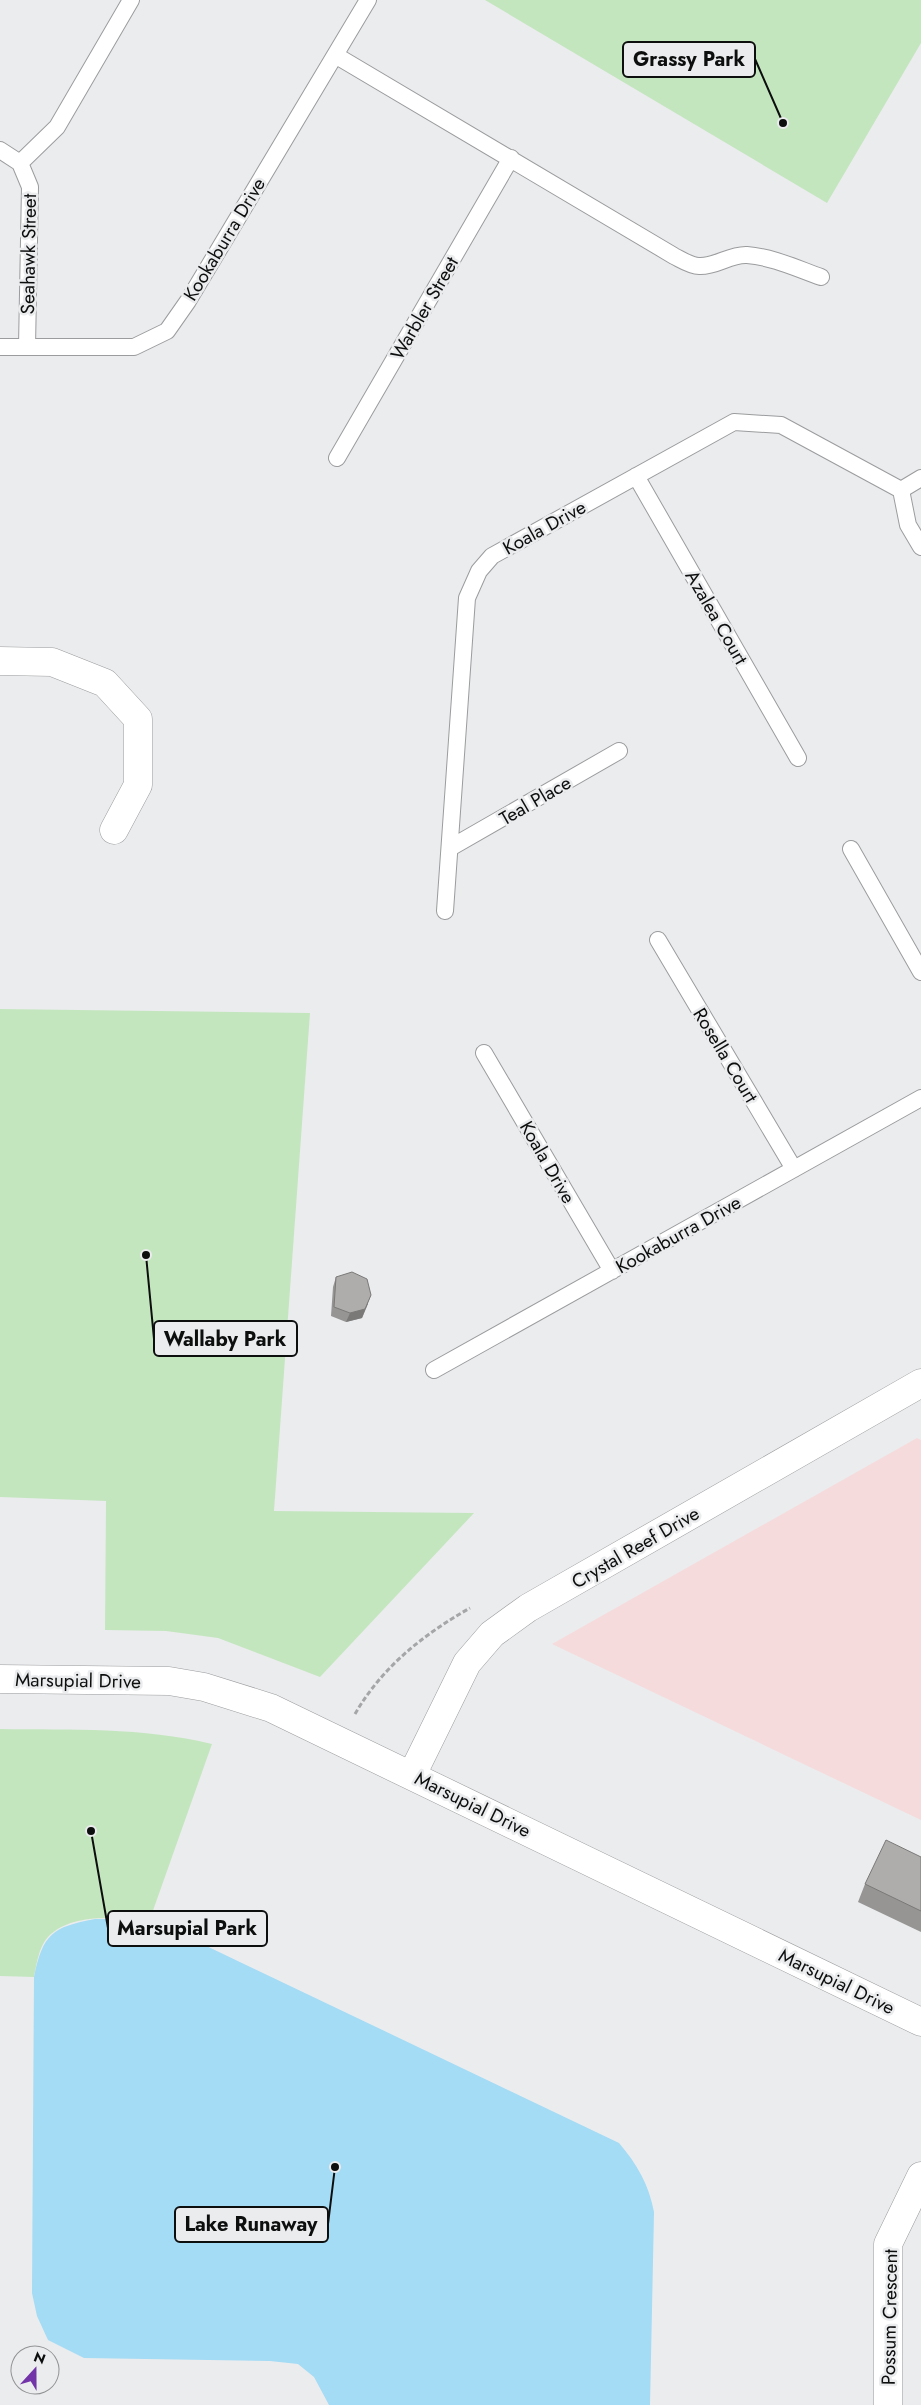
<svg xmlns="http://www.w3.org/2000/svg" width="921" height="2405" font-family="Jost,sans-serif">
<rect width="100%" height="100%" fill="#ebecee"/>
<path fill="#f6dbdc" d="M917 1438 921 1440V1820L552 1644Z"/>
<path fill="#c4e6bf" d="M485 0H921V43L827 203Z
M0 1009 310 1013 274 1511 474 1513 320 1677 218 1638 166 1631 105 1630 106 1501 0 1497Z
M0 1729C71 1730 143 1727 212 1744L150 1919C119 1919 76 1912 51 1934 39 1944 37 1963 34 1977L0 1976Z"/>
<path fill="#a4dbf5" d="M95 1919H150L619 2143C637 2164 649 2185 654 2212L650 2405H329L314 2377 298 2364 270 2361 84 2358 48 2340 37 2316 32 2293 34 1977C43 1934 52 1927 95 1919Z"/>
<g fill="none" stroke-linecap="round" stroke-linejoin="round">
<g stroke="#9b9c9e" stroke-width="18">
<path id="service" d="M335 55 674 256C682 260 691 266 699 266 716 267 730 254 747 255 773 257 798 269 821 277
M0 150 20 163
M20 163 57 127 131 0
M20 163 30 187 27 347
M0 347H134L167 331 188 301 368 0
M337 458 511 158
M636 476 798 758
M901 490 908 525 921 547
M450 848 619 751
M851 849 921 972
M445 911 467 598 479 571 492 556 734 422 781 425 901 490 921 478
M658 940 794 1169
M484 1053 612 1271
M434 1370 921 1098"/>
</g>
<g stroke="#9b9c9e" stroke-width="29">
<path id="minor" d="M0 661 52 662 105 683 138 719V785L114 830
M0 1679 169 1681 204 1687 271 1708 921 2022
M412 1775 467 1663 492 1634 528 1608 921 1383
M888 2405V2244L921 2176"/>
</g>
<path stroke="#a5a6a7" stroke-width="3" stroke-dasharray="5 2.5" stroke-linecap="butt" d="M355 1714C382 1667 424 1634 470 1608"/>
<use href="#service" stroke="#fff" stroke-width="16"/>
<use href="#minor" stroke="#fff" stroke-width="28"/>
</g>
<path fill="#969594" d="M336 1277 368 1304 362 1318 346 1322 331 1316 333 1287Z
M921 1857V1932L858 1902 865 1884Z"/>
<path fill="#7a7978" d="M371 1295 362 1318 346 1322 350 1313Z"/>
<path fill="#afadac" stroke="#7a7978" d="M352 1272 367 1279 371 1295 365 1309 350 1313 334 1307 336 1277Z
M886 1840 921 1857V1911L865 1884Z"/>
<g text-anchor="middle" stroke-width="5" stroke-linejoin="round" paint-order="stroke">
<g font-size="19" fill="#0d0e0e" stroke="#ebecee">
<text transform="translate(224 239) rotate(-59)" y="7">Kookaburra Drive</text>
<text transform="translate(28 254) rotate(-89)" y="7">Seahawk Street</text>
<text transform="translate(424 308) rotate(-60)" y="7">Warbler Street</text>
<text transform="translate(544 527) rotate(-29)" y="7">Koala Drive</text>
<text transform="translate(717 617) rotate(60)" y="7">Azalea Court</text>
<text transform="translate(535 800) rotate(-30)" y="7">Teal Place</text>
<text transform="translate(726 1055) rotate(59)" y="7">Rosella Court</text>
<text transform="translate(548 1162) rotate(60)" y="7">Koala Drive</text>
<text transform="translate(678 1234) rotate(-29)" y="7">Kookaburra Drive</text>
<text transform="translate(635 1547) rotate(-30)" y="7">Crystal Reef Drive</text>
<text transform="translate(78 1680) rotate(1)" y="7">Marsupial Drive</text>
<text transform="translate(473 1804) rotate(26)" y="7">Marsupial Drive</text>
<text transform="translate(837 1981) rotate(26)" y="7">Marsupial Drive</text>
<text transform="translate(889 2317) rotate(-89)" y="7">Possum Crescent</text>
</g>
</g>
<path fill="none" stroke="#0d0e0e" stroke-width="2" d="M783 123L755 59M146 1255L154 1339M91 1831L108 1928M335 2167L328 2224"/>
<g fill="#0d0e0e" stroke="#ebecee" stroke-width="2">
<circle cx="783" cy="123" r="5"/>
<circle cx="146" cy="1255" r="5"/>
<circle cx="91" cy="1831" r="5"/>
<circle cx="335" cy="2167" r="5"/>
</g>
<g fill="#ebecee" stroke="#0d0e0e" stroke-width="2">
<rect x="623" y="42" width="132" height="35" rx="5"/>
<rect x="154" y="1321" width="143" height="35" rx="5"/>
<rect x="108" y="1911" width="159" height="35" rx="5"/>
<rect x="175" y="2207" width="153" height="35" rx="5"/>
</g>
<g font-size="20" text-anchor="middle" font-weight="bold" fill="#0d0e0e">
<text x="689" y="66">Grassy Park</text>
<text x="225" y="1346">Wallaby Park</text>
<text x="187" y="1935">Marsupial Park</text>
<text x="251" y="2231">Lake Runaway</text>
</g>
<g transform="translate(35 2370) rotate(21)"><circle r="24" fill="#ebecee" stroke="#929394"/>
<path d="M0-4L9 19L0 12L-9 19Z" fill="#7334a9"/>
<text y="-8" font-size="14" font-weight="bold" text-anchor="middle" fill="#0d0e0e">N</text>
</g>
</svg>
